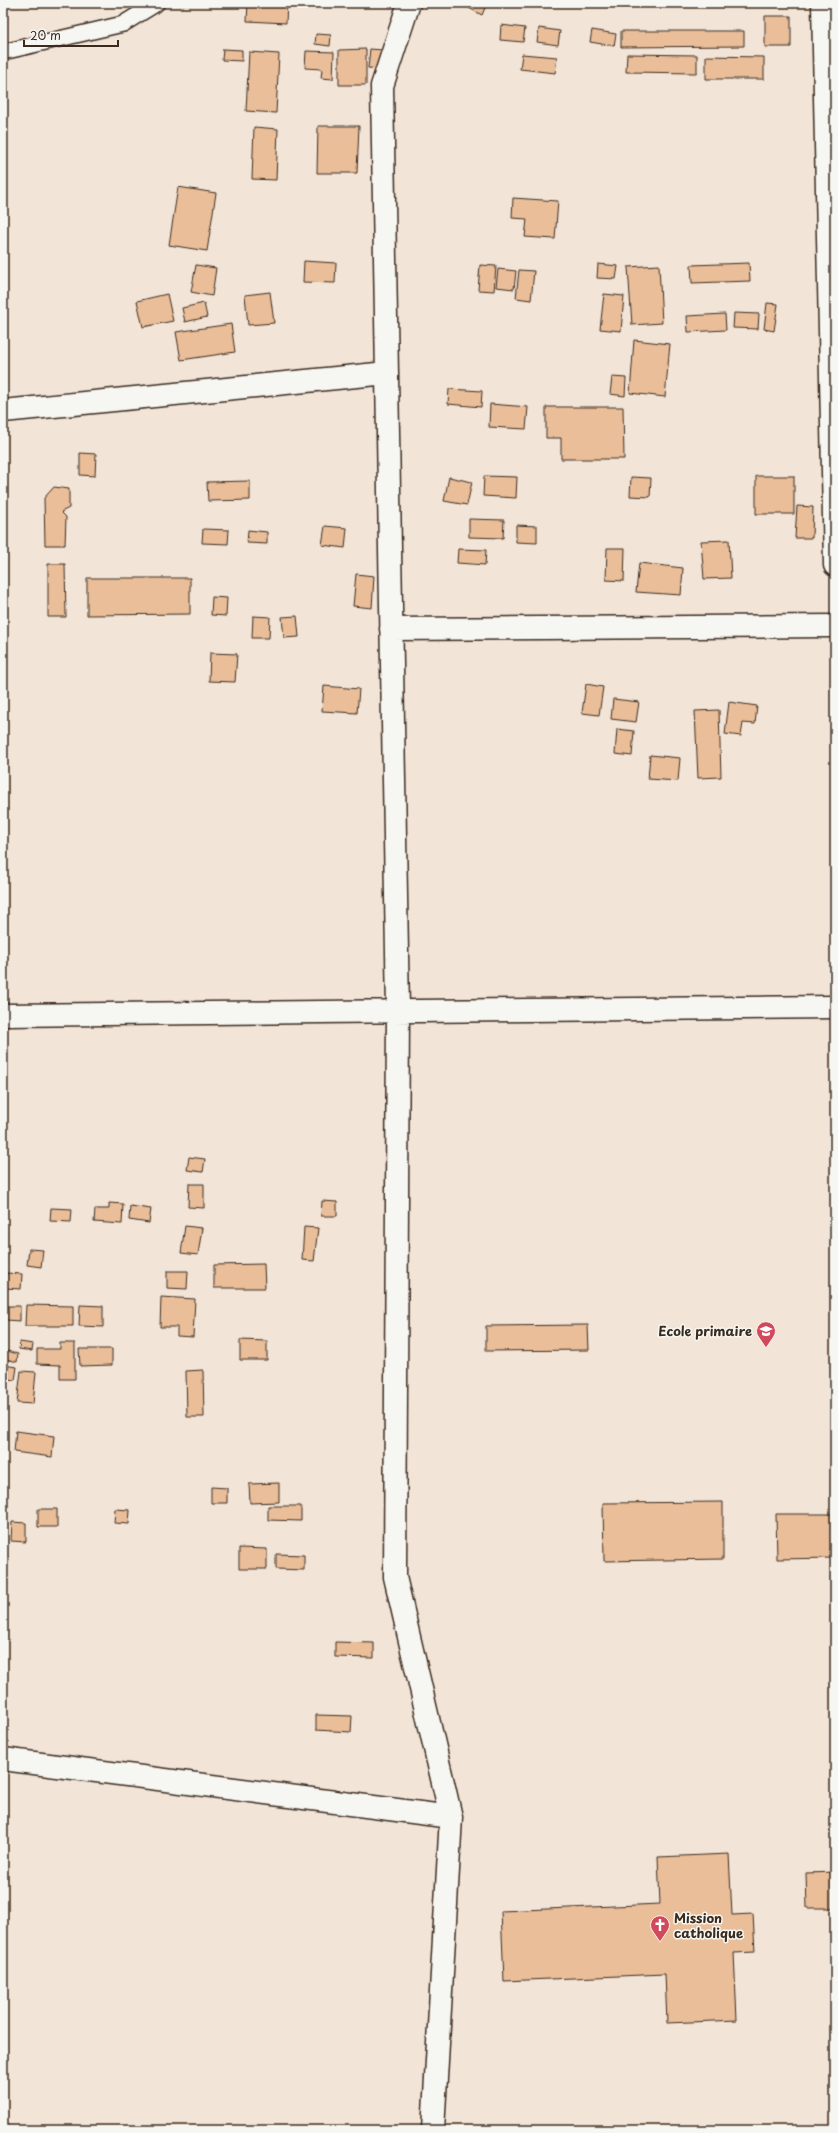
<svg xmlns="http://www.w3.org/2000/svg" width="838" height="2133" font-family="'Playpen Sans',sans-serif">
<rect width="100%" height="100%" fill="#f2e5d7"/>
<filter id="ink" filterUnits="userSpaceOnUse"><feTurbulence type="fractalNoise" baseFrequency=".025" numOctaves="2"/><feDisplacementMap in="SourceGraphic" scale="8" xChannelSelector="R" yChannelSelector="G"/><feConvolveMatrix kernelMatrix="1 2 1 2 8 2 1 2 1" color-interpolation-filters="sRGB"/></filter>
<g filter="url(#ink)">
<path fill="#eabe99" stroke="#3b2a1e" d="M248 3H287L286 23 247 21Z
M466 3H487L482 15 465 6Z
M765 16H791V47H765Z
M501 25 525 28 523 42 500 40Z
M539 28 560 31 558 45 537 42Z
M592 30 616 34 614 46 590 42Z
M621 31H744V46L621 47Z
M316 34 331 35 330 46 315 44Z
M223 49 242 50V61L222 60Z
M366 49V85H339V50Z
M370 49 383 50 382 69 368 68Z
M306 51 334 52 333 79 321 78 322 69 305 68Z
M249 52 279 54 276 113 246 111Z
M522 54 557 57 555 73 520 69Z
M627 54 697 55V73L626 72Z
M706 56 764 57V79H706Z
M318 126H359L357 173H317Z
M254 127 278 129 276 180 252 179Z
M178 187 216 193 207 251 169 245Z
M513 198 558 201 555 239 525 237 527 219 512 218Z
M304 261 336 263 335 283 303 282Z
M749 263 750 281 692 283 691 265Z
M598 264 618 266 616 279 597 278Z
M196 265 216 268 212 296 191 292Z
M480 265 496 266 494 291 478 290Z
M659 265 662 323 632 325 628 267Z
M498 269 516 271 514 289 496 287Z
M519 270 534 271 531 300 516 298Z
M270 292 274 323 248 325 245 295Z
M167 294 173 321 143 327 137 301Z
M604 294 624 296 621 331 600 329Z
M204 303 207 317 185 322 182 308Z
M767 303 778 304 774 331 764 329Z
M734 313 759 314 758 329 733 328Z
M725 314 726 330 688 332 687 316Z
M231 324 235 352 181 360 176 332Z
M634 340 670 344 665 397 630 393Z
M612 377 626 378 625 396 610 394Z
M449 389 482 391 481 407 448 404Z
M490 404 528 407 526 429 489 427Z
M546 407H623L624 459H561V438H546Z
M80 453 96 454 95 476 80 475Z
M484 476 517 477 516 498 483 496Z
M756 476H794V514H756Z
M449 477 472 482 467 505 444 501Z
M631 477 651 478 650 497 630 496Z
M250 481V500L208 501 207 482Z
M54 487 69 489V508L61 512 66 517 65 545H45L44 498Z
M797 506 813 507 812 538H795Z
M469 519 504 520 503 538 469 537Z
M516 525 537 526V543L516 542Z
M325 526 347 528 345 548 322 545Z
M203 529 229 530 228 544 202 543Z
M248 530 267 532V544L247 543Z
M729 540 731 578 704 579 701 541Z
M607 548H625L624 581 606 580Z
M458 549 486 550 485 565 457 563Z
M639 563 683 568 681 595 636 592Z
M48 564H65L66 617H48Z
M356 574 374 576 372 608 353 606Z
M87 578H190V614L87 615Z
M212 597 227 598 226 616 211 615Z
M253 616 270 617 269 638H252Z
M297 616 299 637 284 638 282 617Z
M210 653 237 654 235 682 209 681Z
M586 684 603 687 599 715 582 713Z
M324 686 359 689 357 713 322 711Z
M613 699 639 702 636 722 611 719Z
M729 702 757 706 755 724 743 723 741 736 725 734Z
M719 710 721 777 698 778 695 711Z
M617 729 634 731 632 756 615 754Z
M650 755 680 758 678 781 648 779Z
M189 1157 205 1159 203 1172 187 1170Z
M189 1184H204V1208L188 1207Z
M322 1201 337 1202V1216H321Z
M109 1203 123 1204 122 1224 94 1222 95 1209H109Z
M130 1206 151 1209 149 1223 129 1220Z
M51 1208 72 1209 71 1222 50 1221Z
M185 1226 202 1228 198 1255 181 1253Z
M304 1227 318 1228 314 1261 302 1260Z
M29 1249 43 1250 41 1267 27 1265Z
M264 1264 265 1288H214V1265Z
M167 1271H188L187 1289 167 1288Z
M6 1273 22 1274 21 1289 5 1288Z
M161 1297 195 1299 193 1337 177 1336V1327H160Z
M26 1305 73 1306V1326H25Z
M80 1305 103 1306V1327L79 1326Z
M6 1306H20V1321L6 1320Z
M588 1325 589 1350 486 1351V1326Z
M240 1340 267 1341V1360H240Z
M20 1342 33 1344 32 1351 19 1349Z
M60 1343H75V1379H60V1365L37 1364V1349H60Z
M79 1349H112V1365L80 1366Z
M3 1350 18 1354 17 1362 3 1358Z
M3 1365 17 1367 15 1380 3 1378Z
M203 1370 204 1417H187L186 1371Z
M21 1371 36 1372 33 1404 17 1403Z
M16 1431 54 1436 52 1457 14 1452Z
M279 1483V1502L250 1503 249 1484Z
M211 1487 227 1488V1503H211Z
M723 1502V1559L604 1561 603 1503Z
M268 1506H301V1521L268 1520Z
M38 1509H57V1527H38Z
M115 1509 130 1510 129 1524 114 1523Z
M776 1514H835V1558L777 1559Z
M12 1522 26 1523V1542L11 1541Z
M239 1548 267 1549V1569H239Z
M276 1554 304 1555V1570L276 1569Z
M335 1642 374 1643V1658L335 1657Z
M316 1715 352 1716 351 1732 316 1730Z
M729 1854 732 1915 753 1914 755 1952 734 1953 737 2020 667 2023 665 1974 504 1981 501 1911 660 1904 658 1857Z
M835 1872V1908H807L806 1873Z"/>
<g fill="none" stroke-linecap="round" stroke-linejoin="round">
<g stroke="#3b2a1e" stroke-width="18">
<path id="service" d="M3 52 123 24 157 3"/>
</g>
<g stroke="#3b2a1e" stroke-width="25">
<path id="minor" d="M409 3 382 86 398 1011 395 1577 451 1817 433 2130
M823 3 835 565
M3 411 387 373
M391 629 835 626
M3 1015 835 1007
M3 1759 451 1817"/>
</g>
<use href="#service" stroke="#f6f6f2" stroke-width="15"/>
<use href="#minor" stroke="#f6f6f2" stroke-width="22"/>
</g>
</g>
<defs>
<g id="school-pin" transform="scale(1)"><path d="M0 17L-7.5 6A9.5 9.5 0 1 1 7.5 6Z" fill="#d1495b" stroke="#f6f6f2"/><path d="M0-5L7-2L0 1L-7-2ZM-4 1L0 2.5L4 1V4Q0 6-4 4Z" fill="#fff"/></g>
<g id="church-pin" transform="scale(1)"><path d="M0 17L-7.5 6A9.5 9.5 0 1 1 7.5 6Z" fill="#d1495b" stroke="#f6f6f2"/><path d="M-1.2-6h2.4v3.5h3.3v2.4h-3.3V6h-2.4V-.1h-3.3v-2.4h3.3Z" fill="#fff"/></g>
</defs>
<g fill-rule="evenodd">
<use href="#school-pin" x="766" y="1331"/>
<use href="#church-pin" x="660" y="1925"/>
</g>
<g text-anchor="middle" stroke-width="3" stroke-linejoin="round" paint-order="stroke">
<g font-size="13" font-weight="bold" fill="#3b2a1e" stroke="#f6f6f2" text-anchor="end">
<text x="752" y="1336">Ecole primaire</text>
<text x="674" y="1923" text-anchor="start">Mission<tspan x="674" dy="15">catholique</tspan></text>
</g>
</g>
<rect width="838" height="2133" fill="none" stroke="#f6f6f2" stroke-width="16"/>
<rect x="8" y="8" width="822" height="2117" fill="none" stroke="#3b2a1e" stroke-width="1.5" filter="url(#ink)"/>
<path d="M24 40v6h94v-6" fill="none" stroke="#3b2a1e" stroke-width="2"/>
<text x="30" y="40" font-size="12" fill="#3b2a1e" stroke="#f6f6f2" stroke-width="3" paint-order="stroke">20 m</text>
</svg>
